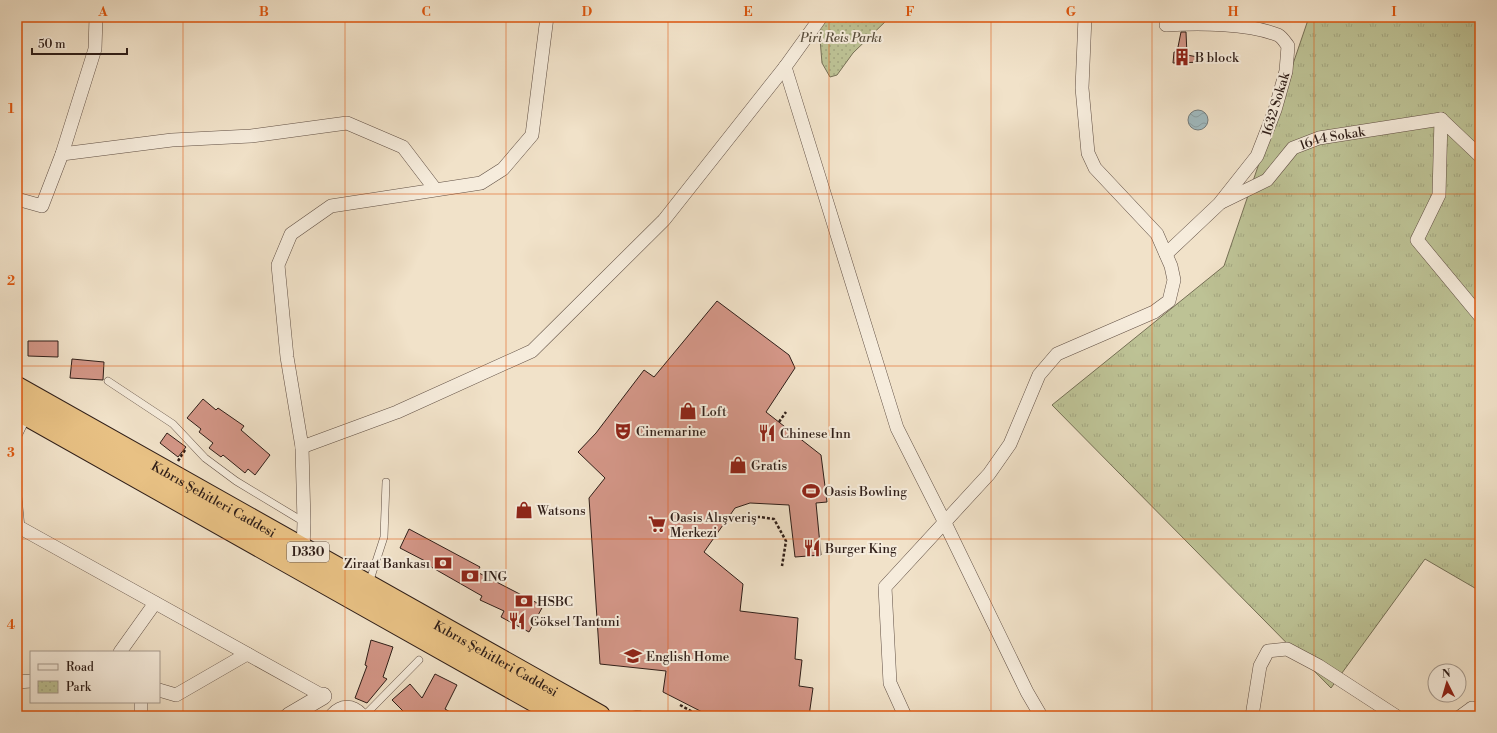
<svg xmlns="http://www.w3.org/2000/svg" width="1497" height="733" font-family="'Libre Bodoni',serif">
<defs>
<pattern id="grass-tufts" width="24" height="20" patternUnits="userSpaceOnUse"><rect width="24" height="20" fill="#bdc295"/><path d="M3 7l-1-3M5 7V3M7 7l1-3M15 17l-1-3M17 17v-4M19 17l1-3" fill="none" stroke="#a3a680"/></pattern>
<pattern id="park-dots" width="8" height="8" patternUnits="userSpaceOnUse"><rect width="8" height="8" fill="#bdc295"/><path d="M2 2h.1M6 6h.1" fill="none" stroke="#a3a680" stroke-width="1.8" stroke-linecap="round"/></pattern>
<pattern id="water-waves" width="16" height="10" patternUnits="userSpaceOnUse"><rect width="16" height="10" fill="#a0bbc1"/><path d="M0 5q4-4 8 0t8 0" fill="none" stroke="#8aa0a5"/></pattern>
</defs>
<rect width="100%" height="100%" fill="#f1e2c9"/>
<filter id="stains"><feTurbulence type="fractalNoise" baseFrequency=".005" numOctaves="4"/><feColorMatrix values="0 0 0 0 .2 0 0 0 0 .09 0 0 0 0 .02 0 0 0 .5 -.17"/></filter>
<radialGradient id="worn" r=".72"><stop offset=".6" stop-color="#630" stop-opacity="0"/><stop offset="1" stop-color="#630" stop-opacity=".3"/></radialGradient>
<path fill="url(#grass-tufts)" stroke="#767056" d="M1309 17H1480V591L1425 559 1331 688 1052 405 1224 266Z"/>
<path fill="url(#park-dots)" stroke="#767056" d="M829 17H890L853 53 837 75 830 77 822 63 819 27Z"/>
<path fill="url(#water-waves)" stroke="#737c7d" d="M1188 120a10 10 0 1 1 20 0a10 10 0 1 1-20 0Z"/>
<path fill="#d39687" stroke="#2f1e18" d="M1181 32H1186L1187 55 1203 58V62L1173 63 1174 52H1177Z
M717 301 789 355 795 368 766 412 821 455 827 502 816 503 821 555 795 557 789 505 750 503 735 508 704 552 743 584 740 611 798 618 795 659 802 660 799 686 813 688 809 716H710L663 692 666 671 600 664 589 498 605 478 578 452 596 433 644 370 654 377Z
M28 341H58V357L28 356Z
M72 359 104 362 103 380 70 378Z
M203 399 216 410 218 408 244 426 241 430 270 455 255 475 248 469 245 473 223 455 221 457 209 448 213 443 199 432 201 429 187 418Z
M167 433 186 447 178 457 160 443Z
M409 529 480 567 477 572 543 606 529 632 501 617 504 611 480 600 482 596 426 564 427 562 400 548Z
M371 640 393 647 383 677 387 679 367 703 355 698 367 666 365 665Z
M435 674 457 685 445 709 457 716H402L404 712 392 700 410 684 422 698Z"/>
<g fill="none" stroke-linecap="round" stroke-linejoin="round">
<g stroke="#604f44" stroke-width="8">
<path id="service" d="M108 381 173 424 205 458 236 481 304 522
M17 438 27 417
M17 486 21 528
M369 583 384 537 386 482
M364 716 419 660
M627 716 639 714 643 716"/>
</g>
<g stroke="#604f44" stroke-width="14">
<g id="minor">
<path d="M1166 25C1198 23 1248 23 1278 35 1282 37 1285 42 1288 46L1286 71 1275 110 1257 156 1219 204 1166 254"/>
<path d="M785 67 897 428 945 523 1027 692 1041 716"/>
<path d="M62 154 172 140 251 136 347 123 403 147 435 189"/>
<path d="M1480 156 1441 119 1439 195 1417 240 1480 316"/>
<path d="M17 199 42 206 62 154 95 49 96 17"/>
<path id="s1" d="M1222 202 1267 180 1293 148 1319 138 1441 119"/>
<path d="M302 447 397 412 532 351 664 220 785 67 821 17"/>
<path d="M17 526 323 696"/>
<path d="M303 550 304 522 302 447 287 357 278 265 291 234 331 206 481 183 503 169 532 135 547 17"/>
<path d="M120 652 155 603"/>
<path d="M17 682 31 681"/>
<path d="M159 690 176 695 247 654"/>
<path d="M141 702V716"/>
<path d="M905 716 890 683 885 587 989 474 1010 444 1039 375 1057 354 1154 312 1169 301 1174 280 1171 266 1157 234 1095 168 1088 153 1082 88 1085 17"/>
<path d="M1252 716 1260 666 1268 651 1287 649 1319 666 1396 716"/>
<path d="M1461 716 1472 708"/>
</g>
</g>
<g stroke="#604f44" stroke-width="18">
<path id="tertiary" d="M289 716 323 696
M334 716C342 707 352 707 360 716"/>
</g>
<g stroke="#2f1e18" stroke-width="24">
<g id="trunk">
<path id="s2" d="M17 388 599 716"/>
<path d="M17 409 562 716"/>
</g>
</g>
<path stroke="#2f1e18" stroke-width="2.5" stroke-dasharray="3 2" stroke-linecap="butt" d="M779 422 786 412
M178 461 185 450
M737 517H760L774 519 786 541 782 566
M680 705 700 716"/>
<use href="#service" stroke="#f6ecdc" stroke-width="7"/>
<use href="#minor" stroke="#f6ecdc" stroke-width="13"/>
<use href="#tertiary" stroke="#f6ecdc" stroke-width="17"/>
<use href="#trunk" stroke="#e8c184" stroke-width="22"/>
</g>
<path fill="none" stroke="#df560d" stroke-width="1" stroke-opacity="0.55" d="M183 17V716M345 17V716M506 17V716M668 17V716M829 17V716M991 17V716M1152 17V716M1314 17V716M17 194H1480M17 366H1480M17 539H1480"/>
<defs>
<g id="building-bare" transform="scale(1.38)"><path d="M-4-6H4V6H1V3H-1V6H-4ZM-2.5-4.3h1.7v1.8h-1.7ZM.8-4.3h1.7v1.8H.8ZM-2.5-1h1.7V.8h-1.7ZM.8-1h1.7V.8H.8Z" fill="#8f2418" stroke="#f6ecdc" stroke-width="2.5" paint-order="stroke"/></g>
<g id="shop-bare" transform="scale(1.38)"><path d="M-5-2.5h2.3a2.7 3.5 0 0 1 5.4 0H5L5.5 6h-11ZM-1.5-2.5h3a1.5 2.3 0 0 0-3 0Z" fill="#8f2418" stroke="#f6ecdc" stroke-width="2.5" paint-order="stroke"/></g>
<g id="theatre-bare" transform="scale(1.38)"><path d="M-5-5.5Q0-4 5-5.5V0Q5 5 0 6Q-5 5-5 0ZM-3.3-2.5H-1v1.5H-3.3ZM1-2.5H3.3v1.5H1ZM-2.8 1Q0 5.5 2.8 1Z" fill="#8f2418" stroke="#f6ecdc" stroke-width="2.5" paint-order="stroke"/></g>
<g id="restaurant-bare" transform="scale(1.38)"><path d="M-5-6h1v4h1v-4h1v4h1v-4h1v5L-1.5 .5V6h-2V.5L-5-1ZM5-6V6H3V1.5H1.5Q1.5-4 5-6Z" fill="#8f2418" stroke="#f6ecdc" stroke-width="2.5" paint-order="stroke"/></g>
<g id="stadium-bare" transform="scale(1.38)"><path d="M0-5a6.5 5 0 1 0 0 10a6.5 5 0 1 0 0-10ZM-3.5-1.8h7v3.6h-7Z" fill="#8f2418" stroke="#f6ecdc" stroke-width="2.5" paint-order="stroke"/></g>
<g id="supermarket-bare" transform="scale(1.38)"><path d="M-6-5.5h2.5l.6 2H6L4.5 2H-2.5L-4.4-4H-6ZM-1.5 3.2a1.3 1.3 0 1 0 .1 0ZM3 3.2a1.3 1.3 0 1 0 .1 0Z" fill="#8f2418" stroke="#f6ecdc" stroke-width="2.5" paint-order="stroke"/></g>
<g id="bank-bare" transform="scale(1.38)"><path d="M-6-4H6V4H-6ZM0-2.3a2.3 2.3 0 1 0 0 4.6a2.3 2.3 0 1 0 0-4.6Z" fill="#8f2418" stroke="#f6ecdc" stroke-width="2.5" paint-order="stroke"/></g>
<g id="school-bare" transform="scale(1.38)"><path d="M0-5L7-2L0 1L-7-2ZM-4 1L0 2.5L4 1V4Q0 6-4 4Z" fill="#8f2418" stroke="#f6ecdc" stroke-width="2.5" paint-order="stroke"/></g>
</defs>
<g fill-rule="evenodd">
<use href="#building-bare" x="1182" y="57"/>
<use href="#shop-bare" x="688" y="411"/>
<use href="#theatre-bare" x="623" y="431"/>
<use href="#restaurant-bare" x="767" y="433"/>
<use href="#shop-bare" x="738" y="465"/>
<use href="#stadium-bare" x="811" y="491"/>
<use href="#shop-bare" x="524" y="510"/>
<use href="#supermarket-bare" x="657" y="524"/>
<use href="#restaurant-bare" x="812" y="548"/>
<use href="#bank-bare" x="443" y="563"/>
<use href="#bank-bare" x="470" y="576"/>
<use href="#bank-bare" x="524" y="601"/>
<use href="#restaurant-bare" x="517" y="621"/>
<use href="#school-bare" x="633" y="656"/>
</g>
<g text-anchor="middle" stroke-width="4" stroke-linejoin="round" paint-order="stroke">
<rect fill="#f6ecdc" stroke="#6b5c53" stroke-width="1" x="287" y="542" width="42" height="20" rx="3"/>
<g font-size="12" font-weight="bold" fill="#2f1e18">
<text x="308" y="556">D330</text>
</g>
<g font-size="13" font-style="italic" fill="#5a4f3e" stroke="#f6ecdc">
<text x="841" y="42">Piri Reis Parkı</text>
</g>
<g font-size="13" fill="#2f1e18" stroke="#f6ecdc" text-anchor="start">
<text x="1195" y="62">B block</text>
<text x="701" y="416">Loft</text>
<text x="636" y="436">Cinemarine</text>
<text x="780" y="438">Chinese Inn</text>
<text x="751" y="470">Gratis</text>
<text x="824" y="496">Oasis Bowling</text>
<text x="537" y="515">Watsons</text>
<text x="670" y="522">Oasis Alışveriş<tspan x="670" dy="15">Merkezi</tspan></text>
<text x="825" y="553">Burger King</text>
<text x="430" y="568" text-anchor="end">Ziraat Bankası</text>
<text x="483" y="581">ING</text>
<text x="537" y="606">HSBC</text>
<text x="530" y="626">Göksel Tantuni</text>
<text x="646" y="661">English Home</text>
</g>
<g font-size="13" fill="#2f1e18" stroke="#f6ecdc">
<text transform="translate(1275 104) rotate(-73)" y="5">1632 Sokak</text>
<text dy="5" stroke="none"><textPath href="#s1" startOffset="132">1644 Sokak</textPath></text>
<text dy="5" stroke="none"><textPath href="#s2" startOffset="226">Kıbrıs Şehitleri Caddesi</textPath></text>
<text dy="5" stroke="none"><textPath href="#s2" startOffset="550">Kıbrıs Şehitleri Caddesi</textPath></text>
</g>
</g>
<rect width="1497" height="733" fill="none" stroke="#f1e2c9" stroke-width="44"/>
<rect x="30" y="651" width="130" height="52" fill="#f6ecdc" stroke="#a69a8e"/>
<rect x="38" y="664" width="20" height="6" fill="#f6ecdc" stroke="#a69a8e"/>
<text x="66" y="671" font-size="12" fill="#2f1e18">Road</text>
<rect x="38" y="681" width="20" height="12" fill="url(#park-dots)" stroke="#a69a8e"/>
<text x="66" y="691" font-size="12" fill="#2f1e18">Park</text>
<g transform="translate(1447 683) rotate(355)"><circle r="19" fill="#f6ecdc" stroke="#a69a8e"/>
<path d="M0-3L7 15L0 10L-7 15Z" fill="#8f2418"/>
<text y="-6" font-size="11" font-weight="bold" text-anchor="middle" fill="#2f1e18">N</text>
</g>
<path d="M32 48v6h95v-6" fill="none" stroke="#2f1e18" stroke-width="2"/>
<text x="38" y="48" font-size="12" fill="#2f1e18" stroke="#f6ecdc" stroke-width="3" paint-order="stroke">50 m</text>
<rect x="22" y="22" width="1453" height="689" fill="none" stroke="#df560d" stroke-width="1.5"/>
<g font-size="13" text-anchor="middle" font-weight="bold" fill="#df560d">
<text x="103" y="16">A</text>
<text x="264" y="16">B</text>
<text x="426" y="16">C</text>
<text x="587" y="16">D</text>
<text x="748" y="16">E</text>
<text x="910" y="16">F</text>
<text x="1071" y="16">G</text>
<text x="1233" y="16">H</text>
<text x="1394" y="16">I</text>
<text x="11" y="113">1</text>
<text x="11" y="285">2</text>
<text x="11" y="457">3</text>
<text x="11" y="629">4</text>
</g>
<rect width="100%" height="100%" filter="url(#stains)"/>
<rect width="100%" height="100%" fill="url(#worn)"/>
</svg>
